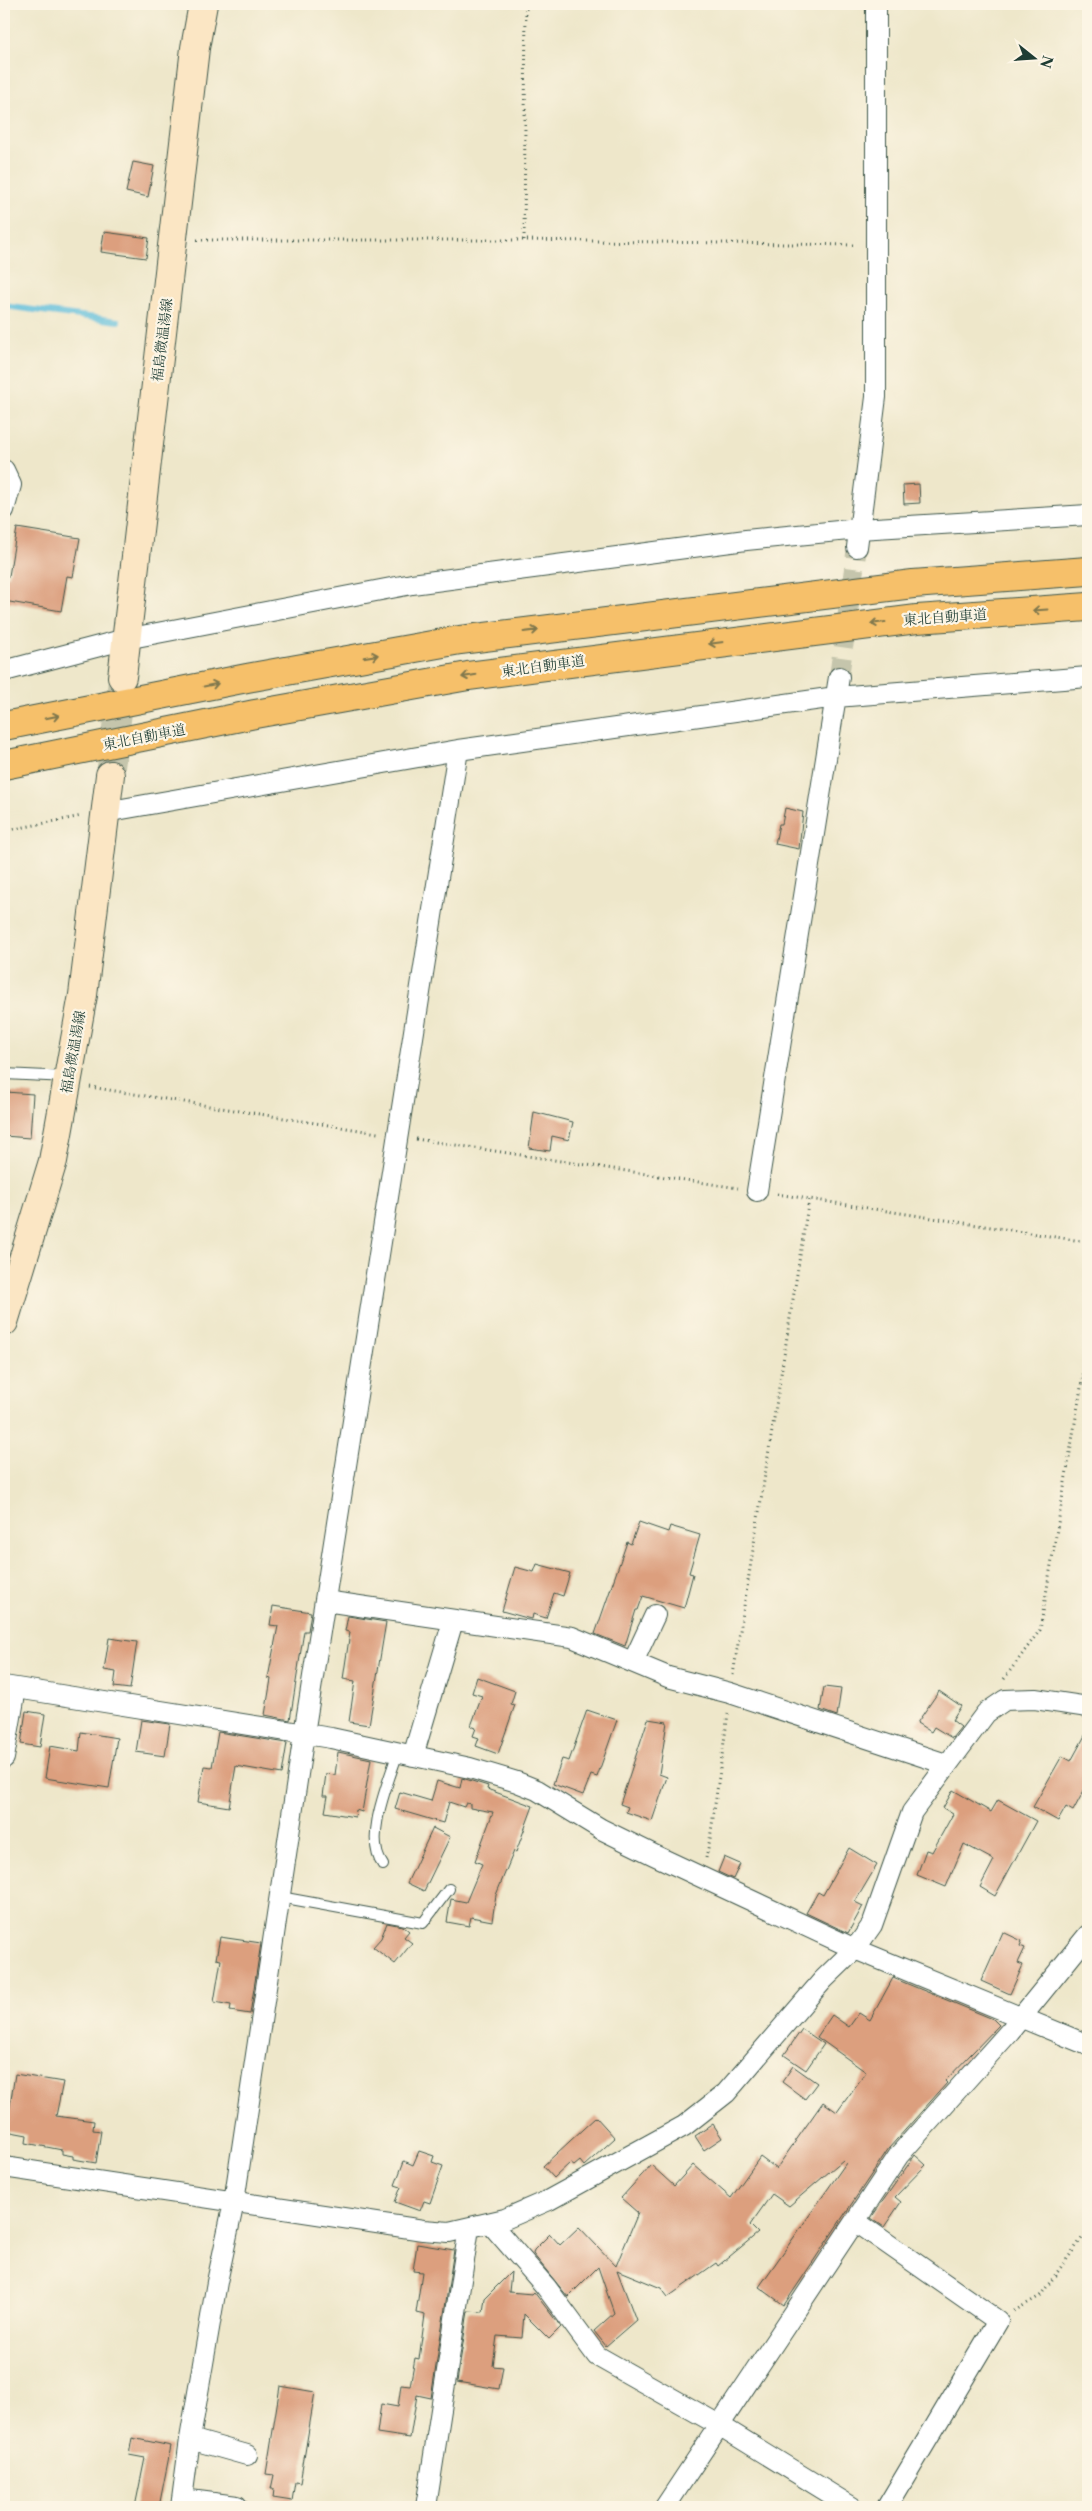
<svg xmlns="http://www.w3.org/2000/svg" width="1092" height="2511" font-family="'Libre Caslon Text','Noto Serif JP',serif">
<rect width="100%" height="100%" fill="#fcf5e5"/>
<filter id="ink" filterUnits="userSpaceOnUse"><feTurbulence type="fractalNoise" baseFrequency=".02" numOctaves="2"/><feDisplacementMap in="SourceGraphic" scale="10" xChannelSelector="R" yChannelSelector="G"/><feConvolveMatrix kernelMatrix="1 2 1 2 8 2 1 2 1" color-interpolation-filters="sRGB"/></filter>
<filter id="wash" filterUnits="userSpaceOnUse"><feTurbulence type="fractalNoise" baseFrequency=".0096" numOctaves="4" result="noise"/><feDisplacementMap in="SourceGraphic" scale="20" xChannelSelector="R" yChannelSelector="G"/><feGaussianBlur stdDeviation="1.12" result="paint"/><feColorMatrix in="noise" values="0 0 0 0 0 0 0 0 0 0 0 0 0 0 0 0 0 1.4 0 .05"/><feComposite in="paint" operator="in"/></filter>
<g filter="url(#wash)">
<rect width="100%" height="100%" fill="#eee7ca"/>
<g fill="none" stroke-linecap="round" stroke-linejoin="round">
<path stroke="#5dbedb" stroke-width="6" d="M4 306 118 321"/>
</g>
<g id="blocks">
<path fill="#dc9f7e" d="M133 162 154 166 148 197 126 192Z
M104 232 149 238 146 258 101 252Z
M919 484 920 503 904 504 903 485Z
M17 528 80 538 73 577 67 576 61 611 4 601V575L9 576Z
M785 808 803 812 799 849 775 844 779 824H782Z
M6 1092 33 1094 30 1138 4 1136Z
M534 1112 573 1122 569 1140 552 1136 550 1151 529 1148Z
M639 1522 668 1532 670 1526 700 1535 689 1573 693 1574 684 1608 643 1596 638 1610H636L625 1646 595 1634 627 1542 631 1544Z
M537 1564 570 1573 563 1596 554 1593 546 1618 533 1614 532 1619 527 1618 502 1611 515 1567 534 1572Z
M273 1606 311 1612 308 1631H304L290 1720 265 1715 271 1679 268 1678 278 1626 270 1625Z
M348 1616 386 1622 369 1725 349 1722 355 1681 343 1679 350 1632 345 1631Z
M109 1638 137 1642 130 1689 114 1687 116 1672 104 1670Z
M477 1677 515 1691 511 1704 515 1705 498 1754 476 1746 479 1738 473 1736 476 1728 471 1726 482 1696 472 1693Z
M824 1687 841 1689 837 1716 820 1710Z
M939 1691 961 1706 952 1720 961 1727 952 1738 934 1727 931 1732 917 1723Z
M587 1710 617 1720 597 1777 591 1775 583 1795 553 1784 562 1759 569 1761Z
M26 1711 45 1714 40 1747 21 1744Z
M648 1719 667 1722 659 1774 667 1777 652 1821 626 1812 628 1807 620 1804Z
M141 1720 170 1724 165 1756 136 1752Z
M1088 1730V1783L1073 1811 1066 1807 1058 1821 1033 1807 1062 1756 1071 1761Z
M81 1732 117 1738 109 1788 45 1778 50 1746 79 1751Z
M218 1732 287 1743 282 1774 236 1766 229 1807 198 1802 204 1766 212 1767Z
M338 1752 371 1759 362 1812 356 1810 355 1817 325 1812 328 1796H323L326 1774 335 1775Z
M462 1778 488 1786 487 1789 533 1806 516 1852 514 1851 496 1895 492 1921 471 1917 469 1926 447 1922 451 1899 466 1902 482 1864 475 1861 493 1812 470 1808V1804L466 1803 464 1807 449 1802 443 1823 395 1809 400 1792 431 1801 437 1781 460 1788Z
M953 1790 991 1812 998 1800 1036 1821 995 1896 980 1887 994 1860 964 1844 946 1887 917 1875 926 1850 932 1852 953 1814 943 1808Z
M433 1828 450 1837 424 1891 407 1883Z
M849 1848 877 1865 855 1902 863 1906 848 1933 806 1913 818 1892 823 1895Z
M724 1857 740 1864 733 1879 718 1872Z
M387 1923 403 1926 409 1931 404 1937 412 1943 395 1964 373 1947 381 1938Z
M1003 1932 1022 1941 1020 1946 1025 1948 1018 1963 1023 1965 1010 1994 981 1981Z
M220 1937 261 1943 250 2014 230 2011 231 2005 214 2002 221 1960 216 1959Z
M893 1978 993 2019 999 2025 945 2081 947 2083 889 2148 784 2305 759 2287 846 2163 843 2160 789 2206 772 2194 750 2225 758 2233 718 2266 716 2263 668 2297 661 2288 617 2270 636 2320 606 2346 594 2331 614 2313 598 2267 568 2297 533 2254 534 2250 550 2234 560 2245 579 2227 616 2266 638 2213 621 2198 651 2165 674 2186 693 2165 731 2198 760 2157 776 2169 823 2102 837 2112 866 2072 817 2037 832 2015 849 2027 859 2013 870 2020Z
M802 2029 824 2044 806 2070 784 2055Z
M793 2066 817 2083 805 2099 782 2082Z
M15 2074 63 2082 56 2116 94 2121 93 2130 101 2131 96 2163 73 2159V2156L62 2154V2150L26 2143 27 2135 6 2131Z
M596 2117 615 2138 584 2166 580 2161 574 2166 570 2163 554 2178 543 2166Z
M713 2124 722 2138 704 2150 695 2136Z
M419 2151 434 2156 432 2162 443 2166 430 2203 424 2201 420 2211 395 2202 401 2187 395 2185 404 2161 413 2165Z
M915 2155 926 2165 895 2197 901 2202 884 2227 871 2218Z
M417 2244 454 2250 431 2398 417 2395 410 2438 377 2433 381 2404 398 2407 401 2385 410 2386 415 2358 419 2359 425 2315 416 2313 422 2272 413 2271Z
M511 2272 509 2292 532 2294 534 2292 561 2327 549 2339 524 2314 522 2338 497 2336 493 2366 503 2367 499 2389 457 2382 468 2311 483 2312 485 2298Z
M280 2386 315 2392 300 2483 295 2482 292 2501 273 2498 274 2489H271L274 2475 266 2474Z
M132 2438 171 2446 159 2507H135L145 2458 129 2455Z"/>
</g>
</g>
<g filter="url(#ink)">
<use href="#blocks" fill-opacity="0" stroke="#3e564a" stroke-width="1"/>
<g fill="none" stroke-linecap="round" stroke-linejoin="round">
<path stroke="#c5c5ac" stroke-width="20" stroke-dasharray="20 10" stroke-linecap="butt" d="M839 677 857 547"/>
<path stroke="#c5c5ac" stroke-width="28" stroke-dasharray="28 14" stroke-linecap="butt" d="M110 775 122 681"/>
<g stroke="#3e564a" stroke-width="12">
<path id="lane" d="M4 1074 68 1077
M383 1865C363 1839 389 1781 398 1752
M280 1897 423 1923 449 1889"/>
</g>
<g stroke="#3e564a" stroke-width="22">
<path id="street" d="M4 470 11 485 4 510
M857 547 876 397V4
M4 671 126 639 412 584 746 540 859 529 1088 515
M105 812 458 750 836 697 1088 677
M757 1191 839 677
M325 1601 572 1637 668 1677 730 1693 946 1764
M633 1662 655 1615
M4 1686 331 1738 470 1768 517 1782 537 1790 601 1829 654 1855 855 1949 1088 2045
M413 1756 453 1621
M4 1758 16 1688
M4 2167 423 2230 449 2232 505 2219 549 2200 684 2126 726 2093 823 1980 855 1949 872 1925 912 1812 986 1713 1005 1700 1035 1699 1088 1707
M855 2221 998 2321 887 2507
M490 2223 546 2287 597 2356 719 2425 852 2507
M190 2439 247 2455
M182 2499 237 2506
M181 2507 190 2439 217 2282 234 2202 304 1734 458 750
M426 2507 469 2228
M665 2507 899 2155 1010 2031 1088 1935"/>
</g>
<g stroke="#3e564a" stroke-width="30">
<path id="secondary" d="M122 677 195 48 203 4
M4 1322 53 1161 83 995 110 775"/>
</g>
<g stroke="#3e564a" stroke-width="30">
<path id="highway" d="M4 726 247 678 460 640 913 584 1088 571
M4 765 255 714 468 676 917 619 1088 607"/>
</g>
<path stroke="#3e564a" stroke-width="3" stroke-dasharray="1 4" stroke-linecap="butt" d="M197 240H524L856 245
M524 240 526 4
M4 831 82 816
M90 1087 378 1133
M416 1139 738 1188
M777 1194 1088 1242
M733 1675 809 1199
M1004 1679 1040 1630 1088 1346
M706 1858 710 1839 728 1714
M1014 2311 1040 2296 1088 2230"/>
<use href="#lane" stroke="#fff" stroke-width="10"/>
<use href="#street" stroke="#fff" stroke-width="20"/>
<use href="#secondary" stroke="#fbe6c4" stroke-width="28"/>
<use href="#highway" stroke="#f6c06b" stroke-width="28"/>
</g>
<defs><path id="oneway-shaft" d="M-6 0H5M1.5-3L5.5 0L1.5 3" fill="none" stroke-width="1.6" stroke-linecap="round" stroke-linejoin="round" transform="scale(1.25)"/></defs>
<g stroke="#80784d">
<use href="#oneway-shaft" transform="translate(1040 610) rotate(176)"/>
<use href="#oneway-shaft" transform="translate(878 623) rotate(173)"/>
<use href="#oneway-shaft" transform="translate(531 631) rotate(-7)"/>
<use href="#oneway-shaft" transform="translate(716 643) rotate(173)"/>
<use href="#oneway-shaft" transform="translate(371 656) rotate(-10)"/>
<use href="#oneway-shaft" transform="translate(469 676) rotate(171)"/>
<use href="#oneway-shaft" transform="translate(211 685) rotate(-11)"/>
<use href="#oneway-shaft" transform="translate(52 717) rotate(-11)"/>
</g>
</g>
<g text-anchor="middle" stroke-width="4.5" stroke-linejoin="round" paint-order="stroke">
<g font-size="14" fill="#1f3d34" stroke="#fcf5e5">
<text transform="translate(162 340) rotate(-83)" y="5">福島微温湯線</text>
<text transform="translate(945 617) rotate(-4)" y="5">東北自動車道</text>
<text transform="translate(543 666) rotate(-8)" y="5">東北自動車道</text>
<text transform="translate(144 737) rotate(-11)" y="5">東北自動車道</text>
<text transform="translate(73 1052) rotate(-80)" y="5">福島微温湯線</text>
</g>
</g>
<rect width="1092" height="2511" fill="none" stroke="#fcf5e5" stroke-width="20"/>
<g transform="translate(1034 58) rotate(107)" stroke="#fcf5e5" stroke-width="4" paint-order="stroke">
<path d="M0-4L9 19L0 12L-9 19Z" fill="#1f3d34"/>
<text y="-8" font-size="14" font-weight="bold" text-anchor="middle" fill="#1f3d34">N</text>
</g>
</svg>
